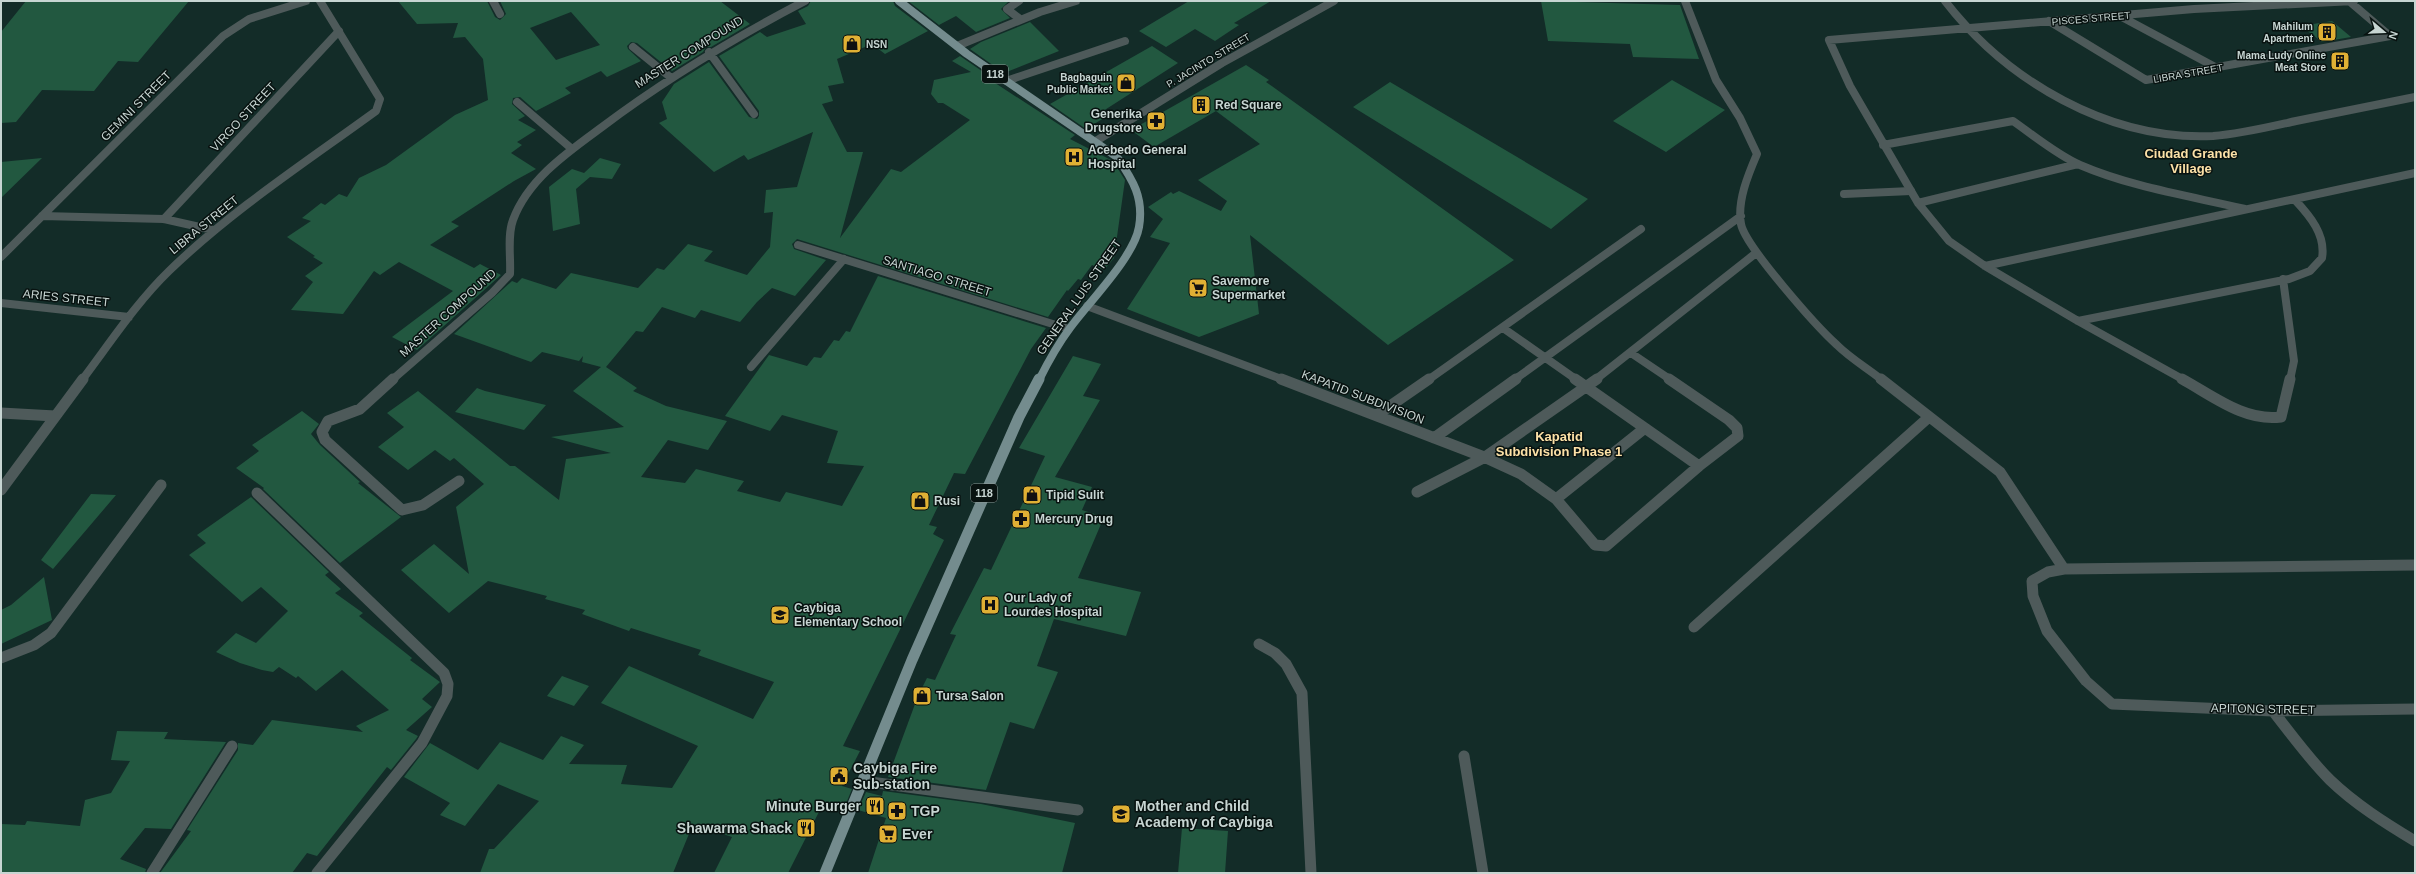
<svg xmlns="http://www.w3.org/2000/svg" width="2416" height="874" font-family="Helvetica,sans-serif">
<rect width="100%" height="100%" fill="#132c28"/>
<path fill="#225840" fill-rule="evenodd" d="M26 1H189L138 62 118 61 94 91 42 90 16 122 1 123V32Z
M398 1H487L495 17 500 20 506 14 500 1H720L750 24 711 47H706L703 52 672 71 637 43 631 42 627 46 628 49 641 61 607 77 601 71 565 88 571 93 536 111 520 97 513 98 512 104 525 116 518 120 536 130 517 142 522 145 511 153 536 169 514 181 451 222 459 226 430 245 474 268 480 264 501 275 417 350 392 337 453 291 399 262 380 275 374 271 343 314 291 310 313 282 305 276 323 263 313 257 315 256 287 237 311 221 302 218 321 203 325 205 339 194 347 197 359 178 386 165 455 115 488 100 483 59 465 37 453 38 458 23 417 24ZM571 12 600 45 556 60 530 28Z
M811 1H893L895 6 928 31 885 54 872 44 837 59 844 83 828 86 833 101 822 104 847 152H863L840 238 891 169 901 172 970 120 943 103H938L931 94 934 80 971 72 952 61 960 56 992 78 989 79 1075 135 1070 139 1113 161 1125 180 1114 258 1104 270 1092 265 1081 280 1078 279 1068 291 1067 290 1048 317 797 239 792 244 794 249 826 260 795 296 772 288 757 302 740 322 701 310 695 318 662 307 643 332 636 331 606 367 637 388 633 391 666 406 727 421 708 450 668 440 641 477 685 483 696 469 744 481 737 491 780 502 786 492 842 506 864 466 827 463 838 431 782 415 770 431 725 416 769 355 807 366 814 357 821 358 834 340 839 341 846 331 850 332 878 276 1046 328 1031 349 965 474 954 473 929 525 937 527 933 534 944 540 843 746 860 751 842 786 852 789 845 806 824 802 788 873H714L732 837 693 824 673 873H480L489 849H494L539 801 498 784 465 826 440 815 450 803 404 777 430 743 478 770 500 742 543 760 561 736 584 745 569 764 627 765 621 784 672 788 698 746 601 703 629 666 753 719 774 682 698 655 701 650 631 628 629 631 582 614 585 610 545 599 547 596 488 581 449 613 401 570 434 544 469 574 456 507 484 484 454 458 450 461 435 450 408 470 378 447 404 427 387 413 418 391 510 466H515L559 500 566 459 611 453 551 437 624 427 573 391 601 367 582 362 583 356 579 361 542 352 531 362 454 334 512 281 517 283 522 278 556 289 571 273 638 288 657 268 664 270 688 244 713 251 704 261 747 275 770 247 773 212 764 213 766 190 797 187 813 132 748 160 744 155 714 172 659 123 667 119 662 102 674 84 709 62 749 117 757 119 759 116V111L719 56 760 32 767 37 806 24 798 11 808 6Z
M908 1H1009L1001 9 1010 18 976 32 956 16 939 25Z
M1189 1H1271L1234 23 1239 25 1215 41 1195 29 1166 47 1139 31Z
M1541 1 1680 5 1699 59 1633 57 1630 44 1548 41Z
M2332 21 2351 37 2322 42 2301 26Z
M1030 22 1059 51 1004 73 970 49 981 42Z
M1152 46 1178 63 1100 113 1104 118 1086 129 1050 104Z
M1246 65 1269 80 1266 82 1514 260 1388 345 1250 235 1259 314 1199 337 1127 309 1170 243 1150 237 1163 219 1148 207 1171 192 1173 194 1179 191 1221 211 1227 201 1198 180 1260 144 1216 111 1154 147 1131 130Z
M1672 80 1725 110 1666 152 1613 121Z
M1390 82 1588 199 1551 229 1353 107Z
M42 158 1 198V162Z
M600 158 621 164 612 179 590 177 576 189 580 224 553 231 549 187 572 169 584 173Z
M1073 356 1101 364 1083 396 1100 400 1055 477 1092 487 1082 510 1104 517 1078 578 1141 592 1126 636 1054 619 1037 666 1058 672 1034 729 1010 722 986 790 888 777 918 696 927 678 935 680 956 635 950 634 984 568 991 570 1045 456 1019 448Z
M477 388 485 391 546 405 524 430 455 412Z
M302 411 319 424 311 434 320 445 360 482 358 483 401 517 340 563 263 489 264 488 236 468 259 451 252 445Z
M91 494 116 495 53 569 41 560Z
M251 497 329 572 325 575 341 589 335 593 363 613 359 616 412 658 410 660 440 682 422 699 432 707 406 730 418 736 416 739 391 770 387 767 317 856 307 853 292 873H160L191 831 187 830 238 750V743L253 745 272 720 363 732 356 726 389 710 342 670 316 691 298 676 296 678 279 667 273 672 262 670 240 663 216 652 236 633 256 643 288 611 261 587 242 602 189 555 206 543 197 535Z
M44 577 52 620 1 644V610L11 605Z
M562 676 589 686 574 706 547 696Z
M117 731 168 732 164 739 226 742 171 829 145 828 120 859 146 869 145 873H1V824L25 825 27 821 80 826 85 800 111 793 130 761 111 760Z
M883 791 981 804 1075 823 1062 873H868L886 818 858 810 866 792 882 796Z
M1182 828 1228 831 1225 873H1178Z"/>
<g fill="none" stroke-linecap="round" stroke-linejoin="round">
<path stroke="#4e5a5a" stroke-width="8" d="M1019 1 1007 9 1020 19
M957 46 1040 12 1076 1
M1006 81 1125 41
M517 102 572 149
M1844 194 1911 191"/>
<path stroke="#4e5a5a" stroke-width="11" d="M863 781 1078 810
M152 873 232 746"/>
<path stroke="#4e5a5a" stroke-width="8" d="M493 1 500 14
M1685 1 1716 80 1740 118 1757 154C1748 175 1737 201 1741 224 1745 246 1817 327 1837 345 1850 358 1867 368 1882 380
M1945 1C2007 81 2109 141 2213 136 2241 134 2269 127 2296 121 2336 113 2376 105 2415 97
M2120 16 2217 68
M2049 21 2146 80 2390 36 2349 1
M633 47 670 77
M709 52 754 114
M1883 145 2013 121C2033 135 2057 155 2080 165 2131 187 2190 196 2245 209
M1918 203 2078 164
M42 216 164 219 213 230
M164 219 339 31
M798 245 1069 329
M1 257 223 36 249 19 306 1
M1985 266 2415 173
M2283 279 2294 361 2290 380
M1 303 129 317
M1087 306 1284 380
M2078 321 2289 279 2310 271 2322 258C2326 235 2310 216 2295 200
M1503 328 1577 380
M1631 353 1671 380
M751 367 844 259
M82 380C110 343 136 303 169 271 232 210 306 162 376 111L380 99 320 1
M392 380 492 293 510 274C511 257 507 236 513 220 528 179 568 152 602 127 666 79 734 38 805 1
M1428 380 1641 229
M1514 380 1741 216
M1595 380 1756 253
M2184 380 2078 321 1985 266 1949 241 1918 203 1850 86 1829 40 2194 9 2354 1"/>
<path stroke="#4e5a5a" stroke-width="11" d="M393 379 360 409 328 421 322 432 325 440 402 510 423 505 459 481
M1281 379 1484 457 1521 474 1556 499 1595 545 1606 546 1699 466 1738 436 1737 428 1729 420 1669 379
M1575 379 1699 466
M1881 379 2000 472 2064 569
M2182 379C2213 396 2245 422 2281 417L2290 379
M1 413 55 416
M1377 415 1429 379
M1434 438 1516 379
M1 490 83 379
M1417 492 1485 457 1597 379
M257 493 444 673 448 684 447 696 422 743 317 873
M1556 499 1645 428
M2415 565 2064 569 2048 572 2032 581 2033 596 2047 631 2086 681 2112 704 2273 711 2415 709
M1694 627 1929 417
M1259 644 1275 653 1286 664 1302 693 1311 873
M1 658 34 645 51 633 161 485
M2273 711C2291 734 2309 759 2330 780 2355 804 2385 823 2415 841
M1464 756 1483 873"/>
<path stroke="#4e5a5a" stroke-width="8" d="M1096 141 1222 63 1334 1"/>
<path stroke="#748c8e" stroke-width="8" d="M899 1 967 54 1117 157C1133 180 1144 198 1139 227 1134 257 1089 302 1070 328 1058 344 1048 362 1039 380"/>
<path stroke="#748c8e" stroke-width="11" d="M825 873 912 660 1019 417 1039 379"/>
</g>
<defs>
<g id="building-square" transform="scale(1)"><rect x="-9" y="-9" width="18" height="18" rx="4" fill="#e0b034" stroke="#081210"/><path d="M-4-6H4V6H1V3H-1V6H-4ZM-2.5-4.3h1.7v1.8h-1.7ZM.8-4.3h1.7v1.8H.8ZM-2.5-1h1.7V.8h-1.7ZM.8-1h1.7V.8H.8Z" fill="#111"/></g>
<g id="shop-square" transform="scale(1)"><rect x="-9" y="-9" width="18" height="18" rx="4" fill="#e0b034" stroke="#081210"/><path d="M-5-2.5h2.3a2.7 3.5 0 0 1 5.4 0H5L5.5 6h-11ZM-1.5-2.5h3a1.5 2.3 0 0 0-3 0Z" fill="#111"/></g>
<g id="pharmacy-square" transform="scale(1)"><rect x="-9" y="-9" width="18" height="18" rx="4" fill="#e0b034" stroke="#081210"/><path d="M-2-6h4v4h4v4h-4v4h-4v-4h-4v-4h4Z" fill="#111"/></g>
<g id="hospital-square" transform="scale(1)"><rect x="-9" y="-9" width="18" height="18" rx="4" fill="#e0b034" stroke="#081210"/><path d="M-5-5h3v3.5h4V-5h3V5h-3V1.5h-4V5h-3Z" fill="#111"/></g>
<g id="supermarket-square" transform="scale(1)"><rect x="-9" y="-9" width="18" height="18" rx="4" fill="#e0b034" stroke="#081210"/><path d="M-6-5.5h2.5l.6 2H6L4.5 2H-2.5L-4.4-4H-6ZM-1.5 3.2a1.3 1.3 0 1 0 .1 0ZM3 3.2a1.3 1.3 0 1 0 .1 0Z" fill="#111"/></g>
<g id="school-square" transform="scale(1)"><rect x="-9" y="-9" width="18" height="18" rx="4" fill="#e0b034" stroke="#081210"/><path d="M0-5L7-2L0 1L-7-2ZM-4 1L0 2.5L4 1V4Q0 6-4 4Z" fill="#111"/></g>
<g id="civic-square" transform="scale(1)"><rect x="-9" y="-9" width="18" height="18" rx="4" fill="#e0b034" stroke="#081210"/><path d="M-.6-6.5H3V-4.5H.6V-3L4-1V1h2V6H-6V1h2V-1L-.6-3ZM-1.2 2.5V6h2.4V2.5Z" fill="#111"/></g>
<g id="restaurant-square" transform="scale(1)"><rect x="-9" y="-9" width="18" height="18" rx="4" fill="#e0b034" stroke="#081210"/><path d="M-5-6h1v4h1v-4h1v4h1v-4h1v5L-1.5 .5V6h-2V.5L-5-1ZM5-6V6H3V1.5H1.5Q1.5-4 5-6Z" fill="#111"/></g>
</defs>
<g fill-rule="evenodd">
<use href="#building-square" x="2327" y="32"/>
<use href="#shop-square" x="852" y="44"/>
<use href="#building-square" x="2340" y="61"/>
<use href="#shop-square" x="1126" y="83"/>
<use href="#building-square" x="1201" y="105"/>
<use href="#pharmacy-square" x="1156" y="121"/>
<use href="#hospital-square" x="1074" y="157"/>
<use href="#supermarket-square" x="1198" y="288"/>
<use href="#shop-square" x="1032" y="495"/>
<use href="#shop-square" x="920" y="501"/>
<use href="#pharmacy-square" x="1021" y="519"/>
<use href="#hospital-square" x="990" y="605"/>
<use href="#school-square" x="780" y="615"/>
<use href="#shop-square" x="922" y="696"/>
<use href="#civic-square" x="839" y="776"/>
<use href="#restaurant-square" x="875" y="806"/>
<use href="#pharmacy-square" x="897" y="811"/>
<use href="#school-square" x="1121" y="814"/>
<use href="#restaurant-square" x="806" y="828"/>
<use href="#supermarket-square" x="888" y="834"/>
</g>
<g text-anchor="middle" stroke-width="3" stroke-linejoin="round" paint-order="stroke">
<g font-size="10" fill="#c7d5d2" stroke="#081210">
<text transform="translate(2091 18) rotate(-5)" y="4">PISCES STREET</text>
<text transform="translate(1208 60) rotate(-31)" y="4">P. JACINTO STREET</text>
<text transform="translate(2188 73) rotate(-10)" y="4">LIBRA STREET</text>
</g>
<g font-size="10" font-weight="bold" fill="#c7d5d2" stroke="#081210" text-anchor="end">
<text x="2313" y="30">Mahilum<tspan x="2313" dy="12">Apartment</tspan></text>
<text x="866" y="48" text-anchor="start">NSN</text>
<text x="2326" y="59">Mama Ludy Online<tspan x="2326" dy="12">Meat Store</tspan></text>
<text x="1112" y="81">Bagbaguin<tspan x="1112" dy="12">Public Market</tspan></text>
</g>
<g fill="#081210" stroke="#8e9a98" stroke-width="1">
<rect x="982" y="65" width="26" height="18" rx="3"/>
<rect x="971" y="484" width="26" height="18" rx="3"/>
</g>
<g font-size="11" font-weight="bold" fill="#c7d5d2">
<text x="995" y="78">118</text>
<text x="984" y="497">118</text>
</g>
<g font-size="12" fill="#c7d5d2" stroke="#081210">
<text transform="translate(689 52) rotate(-32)" y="4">MASTER COMPOUND</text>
<text transform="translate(136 106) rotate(-45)" y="4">GEMINI STREET</text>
<text transform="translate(243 117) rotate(-47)" y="4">VIRGO STREET</text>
<text transform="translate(204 225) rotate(-39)" y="4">LIBRA STREET</text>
<text transform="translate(937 276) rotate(17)" y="4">SANTIAGO STREET</text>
<text transform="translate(1079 297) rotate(-55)" y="4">GENERAL LUIS STREET</text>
<text transform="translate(66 298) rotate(6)" y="4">ARIES STREET</text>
<text transform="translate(448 313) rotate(-42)" y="4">MASTER COMPOUND</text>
<text transform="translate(1363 397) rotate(21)" y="4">KAPATID SUBDIVISION</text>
<text transform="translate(2263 709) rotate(1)" y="4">APITONG STREET</text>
</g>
<g font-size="12" font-weight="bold" fill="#c7d5d2" stroke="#081210" text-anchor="start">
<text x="1215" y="109">Red Square</text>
<text x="1142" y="118" text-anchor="end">Generika<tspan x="1142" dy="14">Drugstore</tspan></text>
<text x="1088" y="154">Acebedo General<tspan x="1088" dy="14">Hospital</tspan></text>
<text x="1212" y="285">Savemore<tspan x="1212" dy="14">Supermarket</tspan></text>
<text x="1046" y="499">Tipid Sulit</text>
<text x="934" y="505">Rusi</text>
<text x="1035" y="523">Mercury Drug</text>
<text x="1004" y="602">Our Lady of<tspan x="1004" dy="14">Lourdes Hospital</tspan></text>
<text x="794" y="612">Caybiga<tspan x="794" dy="14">Elementary School</tspan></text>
<text x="936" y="700">Tursa Salon</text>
</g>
<g font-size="13" font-weight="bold" fill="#fce1a7" stroke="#081210">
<text x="2191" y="158">Ciudad Grande<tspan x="2191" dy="15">Village</tspan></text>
<text x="1559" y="441">Kapatid<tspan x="1559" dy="15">Subdivision Phase 1</tspan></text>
</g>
<g font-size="14" font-weight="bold" fill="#c7d5d2" stroke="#081210" text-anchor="start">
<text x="853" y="773">Caybiga Fire<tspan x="853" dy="16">Sub-station</tspan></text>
<text x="861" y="811" text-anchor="end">Minute Burger</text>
<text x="1135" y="811">Mother and Child<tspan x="1135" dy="16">Academy of Caybiga</tspan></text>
<text x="911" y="816">TGP</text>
<text x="792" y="833" text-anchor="end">Shawarma Shack</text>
<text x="902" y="839">Ever</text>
</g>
</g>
<rect width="2416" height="874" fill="none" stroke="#c7d5d2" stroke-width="4"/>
<g transform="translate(2384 32) rotate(109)" stroke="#081210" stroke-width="3" paint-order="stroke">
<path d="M0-3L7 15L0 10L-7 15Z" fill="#c7d5d2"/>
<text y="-6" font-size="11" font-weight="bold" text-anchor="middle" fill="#c7d5d2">N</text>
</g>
</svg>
